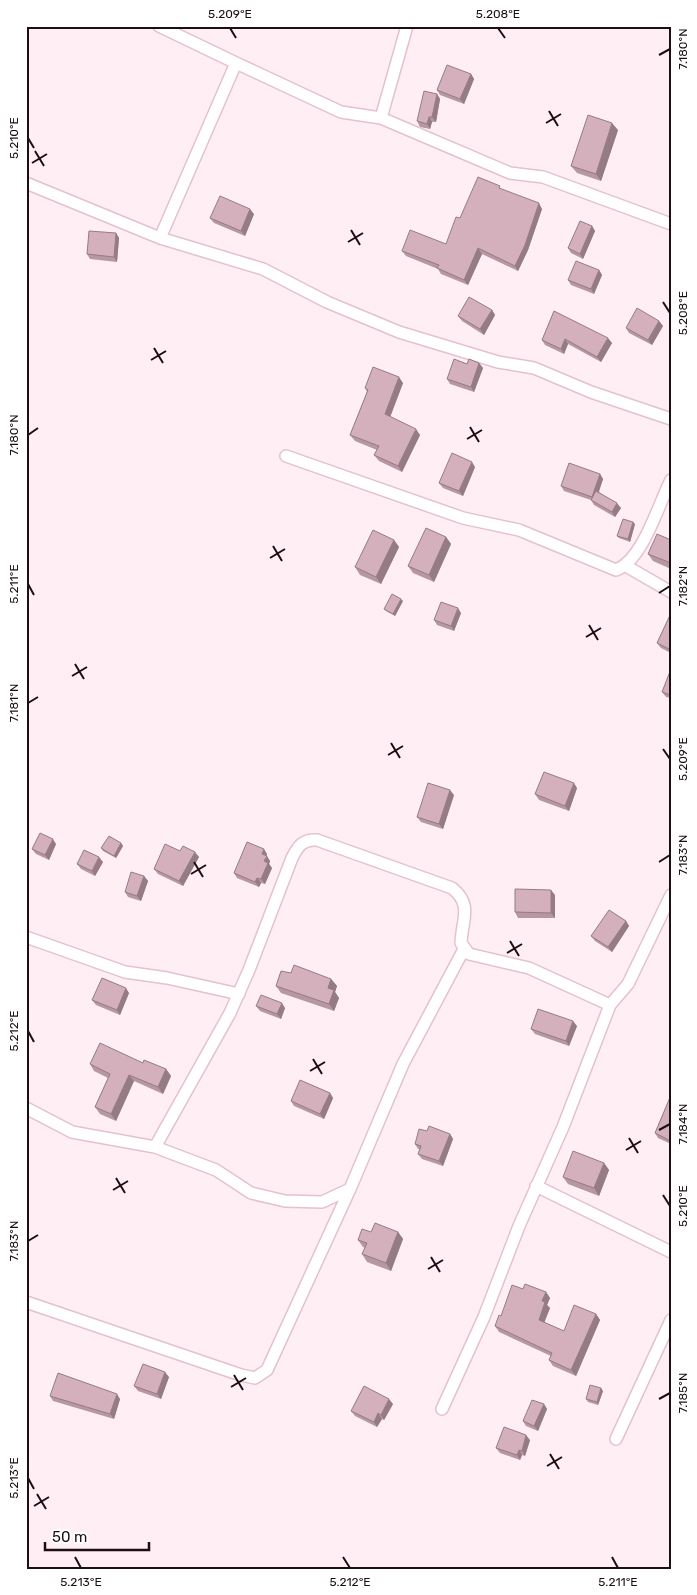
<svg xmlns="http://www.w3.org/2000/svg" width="697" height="1595" font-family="Rubik,sans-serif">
<rect width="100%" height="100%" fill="#ffeff4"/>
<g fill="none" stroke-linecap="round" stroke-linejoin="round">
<g stroke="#e5c1cd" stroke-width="14">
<path id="minor" d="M159 26 236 63 160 238
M236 63 341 112 381 118 510 173 543 177 671 224
M381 118 407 26
M26 183 160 238 263 269 327 302 399 332 498 362 534 368 591 392 671 419
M286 456 463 518 519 530 616 570C643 560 658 505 671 480
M626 566 671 592
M26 937 125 972 167 978 239 994
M26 1108 72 1132 155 1147 216 1170 251 1193 285 1201 322 1202 350 1189
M155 1147 230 1013 249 970 292 858C298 846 303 839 317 840L452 888C473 905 462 919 461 943L469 954 529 968 610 1005
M536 1186 671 1252
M26 1302 241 1375 255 1378 267 1370 350 1189 403 1064 464 949
M442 1409 484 1317 519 1226 563 1127 610 1005 628 984 671 895
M616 1439 671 1320"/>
</g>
<use href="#minor" stroke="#fff" stroke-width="11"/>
</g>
<path fill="#b697a3" d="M471 74 474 79 464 104 440 95 437 90Z
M437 94 440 99 436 122H432L430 129 420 127 417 121Z
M618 130 601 181 577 173 571 166Z
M502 189 542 209 528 250 518 271 482 254 468 285 441 274 438 269 406 256 402 251 446 244 460 218Z
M254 214 245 236 214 223 210 218Z
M592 226 595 231 583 259 571 253 568 248Z
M116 233 119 238 117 262 90 259 87 254Z
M599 270 602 275 594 294 571 285 568 280Z
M492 310 495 315 484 335 462 321 458 316Z
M554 311 612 343 601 362 568 344 564 354 545 345 542 340Z
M659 321 663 326 652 345 629 333 626 328Z
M479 363 483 368 474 392 450 384 447 379 467 364Z
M403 383 390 417 420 435 402 472 379 461 374 455 377 450 355 441 350 435 367 392 365 388Z
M475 467 463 496 443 488 439 483Z
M600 474 603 479 599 492 621 508 615 517 594 505 591 500 564 491 561 486Z
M635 524 630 542 619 538 617 536Z
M446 537 451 544 434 582 413 573 408 566Z
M394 540 399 547 381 584 360 575 355 567Z
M671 540V569L653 561 648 554Z
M403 601 395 616 386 611 384 609Z
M461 613 454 631 437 625 434 620Z
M671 613V653L661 648 657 643Z
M671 669V698L666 697 662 692Z
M577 788 569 811 539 800 535 794Z
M454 795 443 829 421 822 417 817Z
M121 843 123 846 116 858 103 851 101 848Z
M56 844 49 860 36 854 32 849Z
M180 851 199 857 183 886 158 874 154 869Z
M267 854 266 856 270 861 269 864 272 868 265 884 261 883 259 887 237 878 234 873Z
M103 862 95 876 81 869 77 864Z
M144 876 148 881 141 901 128 897 125 892Z
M555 895V918H518L515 912Z
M626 921 629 926 612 952 595 941 591 936Z
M291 973 331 979 337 986 335 992 339 998 334 1011 281 993 276 986Z
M129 993 120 1015 96 1005 92 1000Z
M256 1006 285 1008 281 1019 260 1011Z
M577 1026 569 1046 535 1034 531 1029Z
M143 1063 166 1069 171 1076 163 1094 134 1081 116 1121 100 1114 95 1107 108 1078 94 1071 90 1064Z
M330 1093 333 1098 324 1119 294 1106 291 1101Z
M671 1095V1144L658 1138 655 1133Z
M450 1134 453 1139 443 1166 422 1159 418 1154 420 1149H418L415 1144Z
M604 1163 609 1170 599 1196 568 1184 563 1177Z
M371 1232H398L403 1239 391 1271 367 1262 362 1254 365 1248 363 1247 358 1240Z
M523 1289 546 1292 550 1298 547 1305 550 1308 544 1322 564 1331 596 1314 600 1320 576 1376 553 1366 549 1360 551 1356 499 1332 495 1326Z
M169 1377 161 1399 138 1391 134 1386Z
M603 1391 598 1405 588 1402 586 1399Z
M50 1396 120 1399 114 1419 53 1401Z
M393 1404 384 1420 382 1419 377 1427 355 1416 351 1411Z
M544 1404 547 1409 538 1431 526 1426 523 1421Z
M530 1440 525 1456 522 1455 520 1460 500 1453 496 1448Z"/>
<path fill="#947b84" d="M471 74 474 79 464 104 460 99Z
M437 94 440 99 436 122 432 117Z
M429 117 432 122 430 129 427 124Z
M612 123 618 130 601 181 596 174Z
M539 203 542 209 528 250 518 271 515 266Z
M250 209 254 214 245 236 241 231Z
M592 226 595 231 583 259 580 254Z
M116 233 119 238 117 262 114 257Z
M478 248 482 254 468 285 464 280Z
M599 270 602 275 594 294 591 289Z
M492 310 495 315 484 335 480 329Z
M659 321 663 326 652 345 648 340Z
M608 338 612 343 601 362 597 357Z
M565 339 568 344 564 354 561 349Z
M479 363 483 368 474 392 471 387Z
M399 377 403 383 389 420 385 414Z
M416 429 420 435 402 472 398 466Z
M472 462 475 467 463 496 459 491Z
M600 474 603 479 595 502 592 497Z
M617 503 621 508 615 517 612 512Z
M633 522 635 524 630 542 628 539Z
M446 537 451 544 434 582 429 575Z
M394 540 399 547 381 584 376 577Z
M401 599 403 601 395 616 393 614Z
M458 608 461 613 454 631 451 626Z
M574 783 577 788 569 811 565 806Z
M450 790 454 795 443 829 439 824Z
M53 839 56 844 49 860 45 855Z
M121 843 123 846 116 858 114 856Z
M264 849 267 854 265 859 262 854Z
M195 852 199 857 183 886 179 881Z
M267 856 270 861 269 864 272 868 265 884 261 879 264 861Z
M99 857 103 862 95 876 92 871Z
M144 876 148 881 141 901 137 896Z
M257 878 261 883 259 887 255 882Z
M551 890 555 895V918L551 913Z
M626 921 629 926 612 952 608 947Z
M331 979 337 986 335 992 339 998 334 1011 329 1004 328 988Z
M126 988 129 993 120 1015 117 1010Z
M282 1003 285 1008 281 1019 277 1014Z
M573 1021 577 1026 569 1046 566 1041Z
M166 1069 171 1076 163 1094 158 1087Z
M129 1075 134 1081 116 1121 111 1114Z
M330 1093 333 1098 324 1119 320 1114Z
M450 1134 453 1139 443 1166 439 1161Z
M604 1163 609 1170 599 1196 594 1188Z
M398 1232 403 1239 391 1271 386 1263Z
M546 1292 550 1298 547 1305 550 1308 543 1326 539 1320 542 1301Z
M596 1314 600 1320 576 1376 571 1370Z
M165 1372 169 1377 161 1399 157 1394Z
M601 1388 603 1391 598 1405 597 1402Z
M117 1394 120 1399 114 1419 110 1414Z
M389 1399 393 1404 384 1420 381 1415Z
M544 1404 547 1409 538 1431 534 1426Z
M378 1413 382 1419 377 1427 374 1422Z
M526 1435 530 1440 525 1456 522 1451Z
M519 1450 522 1455 520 1460 517 1455Z"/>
<path fill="#d4b0bd" stroke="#947b84" d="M447 65 471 74 460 99 437 90Z
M424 91 437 94 432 117H429L427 124 417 121Z
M588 115 612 123 596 174 571 166Z
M478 177 500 186 499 188 539 203 525 245 515 266 478 248 464 280 437 268 439 265 402 251 410 230 446 244 456 217 460 218Z
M220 196 250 209 241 231 210 218Z
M580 221 592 226 580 254 568 248Z
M89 231 116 233 114 257 87 254Z
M576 261 599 270 591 289 568 280Z
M469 297 492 310 480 329 458 316Z
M637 308 659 321 648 340 626 328Z
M554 311 608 338 597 357 565 339 561 349 542 340Z
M454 359 467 364 469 359 479 363 471 387 447 379Z
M373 367 399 377 385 414 416 429 398 466 374 455 379 446 350 435 368 390 365 388Z
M452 453 472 462 459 491 439 483Z
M569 463 600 474 592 497 561 486Z
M596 491 617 503 612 512 591 500Z
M623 519 633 522 628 539 617 536Z
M426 528 446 537 429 575 408 566Z
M373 530 394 540 376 577 355 567Z
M657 534 671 540V563L648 554Z
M392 594 401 599 393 614 384 609Z
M441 602 458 608 451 626 434 620Z
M671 613V650L657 643Z
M671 669V695L662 692Z
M544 772 574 783 565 806 535 794Z
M428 783 450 790 439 824 417 817Z
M40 833 53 839 45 855 32 849Z
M109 836 121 843 114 856 101 848Z
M247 842 264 849 262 854 267 856 264 861 268 863 261 879 257 878 255 882 234 873Z
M165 844 180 851 183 846 195 852 179 881 154 869Z
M84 850 99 857 92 871 77 864Z
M131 872 144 876 137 896 125 892Z
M515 889 551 890V913L515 912Z
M609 910 626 921 608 947 591 936Z
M294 965 331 979 328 988 334 990 329 1004 276 986 281 971 291 973Z
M102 978 126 988 117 1010 92 1000Z
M261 995 282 1003 277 1014 256 1006Z
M538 1009 573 1021 566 1041 531 1029Z
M100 1043 143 1063 144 1060 166 1069 158 1087 129 1075 111 1114 95 1107 110 1074 90 1064Z
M300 1080 330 1093 320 1114 291 1101Z
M671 1095V1141L655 1133Z
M429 1126 450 1134 439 1161 418 1154 421 1146 415 1144 419 1129 427 1131Z
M573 1151 604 1163 594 1188 563 1177Z
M375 1223 398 1232 386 1263 362 1254 367 1243 358 1240 362 1229 371 1232Z
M525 1284 546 1292 542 1301 545 1302 539 1320 564 1331 574 1305 596 1314 571 1370 549 1360 552 1353 495 1326 499 1315 501 1316 512 1285 523 1289Z
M143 1364 165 1372 157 1394 134 1386Z
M58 1373 117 1394 110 1414 50 1396Z
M590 1385 601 1388 597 1402 586 1399Z
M364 1386 389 1399 381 1415 378 1413 374 1422 351 1411Z
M532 1400 544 1404 534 1426 523 1421Z
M504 1427 526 1435 522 1451 519 1450 517 1455 496 1448Z"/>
<path fill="none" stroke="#1c0f14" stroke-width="2" d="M230 28 236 38M498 28 505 38M659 55 670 49M549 111 558 126M546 123 561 114M28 138 34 148M35 151 44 166M32 163 47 154M351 230 360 245M348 242 363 233M663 302 670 313M154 348 163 363M151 360 166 351M470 427 479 442M28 435 38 428M467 439 482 430M273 546 282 561M270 558 285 549M28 584 34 595M659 593 670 586M589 625 598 640M586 637 601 628M75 664 84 679M72 676 87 667M28 703 38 697M391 743 400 758M663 749 670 759M388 755 403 746M194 862 203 877M659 862 670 855M191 874 206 865M510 941 519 956M507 953 522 944M28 1031 34 1042M313 1059 322 1074M310 1071 325 1062M659 1130 670 1124M629 1138 638 1153M626 1150 641 1141M116 1178 125 1193M113 1190 128 1181M663 1195 670 1206M28 1241 38 1235M431 1257 440 1272M428 1269 443 1260M234 1375 243 1390M231 1387 246 1378M659 1399 670 1393M550 1454 559 1469M547 1466 562 1457M28 1478 34 1489M37 1494 46 1509M34 1506 49 1497M75 1557 81 1568M343 1557 350 1568M612 1557 618 1568"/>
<rect width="697" height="1595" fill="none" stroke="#ffffff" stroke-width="55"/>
<path d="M45 1542v8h104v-8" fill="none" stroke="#1c0f14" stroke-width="2.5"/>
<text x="52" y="1542" font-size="15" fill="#1c0f14" stroke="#ffffff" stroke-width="4" paint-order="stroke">50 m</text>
<rect x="28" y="28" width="642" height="1540" fill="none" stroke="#1c0f14" stroke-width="2"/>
<g font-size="12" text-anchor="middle" fill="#1c0f14">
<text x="230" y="18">5.209°E</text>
<text x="498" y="18">5.208°E</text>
<text transform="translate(683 49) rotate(-90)" y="4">7.180°N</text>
<text transform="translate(14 138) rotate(-90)" y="4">5.210°E</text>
<text transform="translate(683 313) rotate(-90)" y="4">5.208°E</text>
<text transform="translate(14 435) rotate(-90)" y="4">7.180°N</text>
<text transform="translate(14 584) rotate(-90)" y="4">5.211°E</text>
<text transform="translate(683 586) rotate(-90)" y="4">7.182°N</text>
<text transform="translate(14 703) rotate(-90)" y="4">7.181°N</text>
<text transform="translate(683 759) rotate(-90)" y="4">5.209°E</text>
<text transform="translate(683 855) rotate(-90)" y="4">7.183°N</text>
<text transform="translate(14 1031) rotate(-90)" y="4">5.212°E</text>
<text transform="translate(683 1124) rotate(-90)" y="4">7.184°N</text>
<text transform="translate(683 1206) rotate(-90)" y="4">5.210°E</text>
<text transform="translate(14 1241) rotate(-90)" y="4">7.183°N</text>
<text transform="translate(683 1393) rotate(-90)" y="4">7.185°N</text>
<text transform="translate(14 1478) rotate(-90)" y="4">5.213°E</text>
<text x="81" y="1586">5.213°E</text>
<text x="350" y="1586">5.212°E</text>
<text x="618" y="1586">5.211°E</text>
</g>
</svg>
